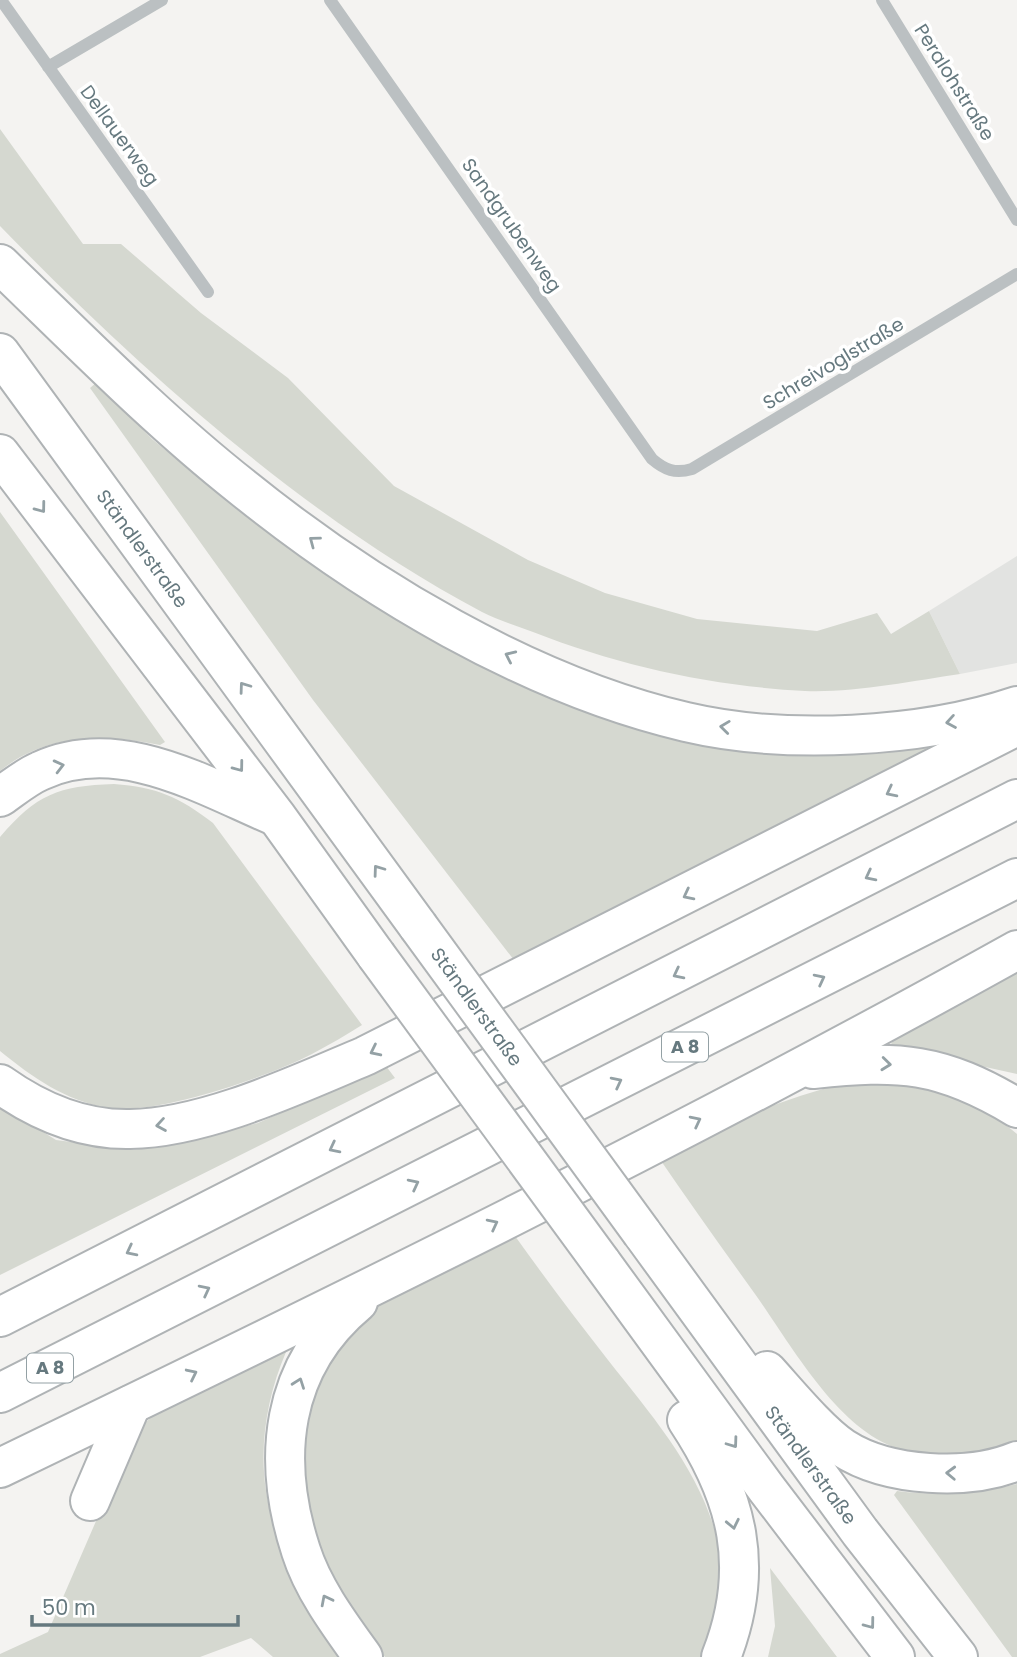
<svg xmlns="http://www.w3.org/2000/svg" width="1017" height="1657" font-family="Poppins,sans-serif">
<rect width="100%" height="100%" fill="#f4f3f1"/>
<path fill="#e2e3e1" d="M1017 556V663L960 674 929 611Z"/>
<path fill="#d5d8d0" d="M0 129 83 244H121L201 313 288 378 394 486 528 560 605 593 697 619 817 631 877 613 891 634 929 611 960 674C913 681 852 693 805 691 711 686 620 666 533 632 516 626 498 620 482 612 305 518 139 369 0 226Z
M97 382 152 439 241 512 342 584 517 683 646 730 741 749 835 756 925 746 929 753 517 964 313 700 90 388Z
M0 512 165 742 160 745C104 734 47 733 0 771Z
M114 784C157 787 179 797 213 823L362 1025C346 1035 329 1045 312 1054 268 1077 155 1116 107 1108 65 1100 33 1078 0 1051V837C37 794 58 786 114 784Z
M1017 973V1074L890 1046 894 1039Z
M386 1066 395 1078 0 1275V1105L56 1140 133 1150 194 1140 258 1123Z
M868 1078C921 1086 976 1098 1017 1134V1442C978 1454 938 1460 897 1448 837 1429 790 1343 755 1294 722 1248 689 1202 657 1155 727 1123 793 1093 868 1078Z
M515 1236C545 1278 576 1319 608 1360 653 1417 704 1475 719 1547 726 1582 714 1625 701 1657H385L349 1612 316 1549 300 1489 309 1388 352 1327 395 1292Z
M281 1348 286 1352C262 1408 254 1476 278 1534 295 1576 321 1617 343 1657H273L251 1638 200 1657H0V1654L48 1632 135 1431 159 1411Z
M1017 1484V1657H1012L894 1495 897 1491C939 1496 976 1494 1017 1484Z
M770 1568 837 1657H768L775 1626Z"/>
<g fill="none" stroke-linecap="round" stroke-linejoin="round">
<g stroke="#afb3b5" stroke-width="42">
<g id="highway">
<path d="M0 264C79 340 156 419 242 487 367 588 528 685 686 722 784 745 922 738 1017 706"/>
<path id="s1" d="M0 353 418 926"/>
<path d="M0 454 277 817 376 955"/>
<path d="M0 797C13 788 26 777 40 771 119 734 204 786 275 816"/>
<path d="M813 1069C899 1060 941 1062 1017 1108"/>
<path d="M0 1084C38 1111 82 1130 130 1129 205 1128 296 1085 365 1056L1017 726"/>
<path id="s2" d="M642 1233 860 1532 958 1657"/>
<path d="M601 1262 766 1488 895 1657"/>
<path d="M358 1302C280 1367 271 1459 301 1551 313 1589 340 1625 363 1657"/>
<path d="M0 1317 1017 799"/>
<path d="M767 1371C787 1393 819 1432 843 1448 888 1477 969 1481 1017 1461"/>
<path d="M0 1393 1017 878"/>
<path d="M687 1420C738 1497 756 1568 721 1657"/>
<path d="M0 1468C342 1303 685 1135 1017 950"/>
<path d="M90 1501 131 1405"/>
</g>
</g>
<path stroke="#bbc0c2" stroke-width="12" d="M1 0 208 292
M330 0 652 459C665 470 675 474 692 469L1017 274
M882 0 1017 220
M48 67 162 0"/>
<use href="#highway" stroke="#fff" stroke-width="38"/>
<g stroke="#afb3b5" stroke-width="42" stroke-linecap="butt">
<g id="highway-bridge">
<path id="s3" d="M418 926 642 1233"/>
<path d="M376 955 601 1262"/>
</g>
</g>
<use href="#highway-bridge" stroke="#fff" stroke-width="38"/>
</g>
<defs><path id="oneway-chevron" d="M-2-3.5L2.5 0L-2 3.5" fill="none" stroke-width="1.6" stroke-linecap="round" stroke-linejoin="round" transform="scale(1.75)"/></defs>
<g stroke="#94a1a5">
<use href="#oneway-chevron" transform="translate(41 508) rotate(53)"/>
<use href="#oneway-chevron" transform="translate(314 541) rotate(-143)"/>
<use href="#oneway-chevron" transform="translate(510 656) rotate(-155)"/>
<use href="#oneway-chevron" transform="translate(244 687) rotate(-126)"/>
<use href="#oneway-chevron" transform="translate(951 722) rotate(170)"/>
<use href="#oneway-chevron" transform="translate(725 727) rotate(-173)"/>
<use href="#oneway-chevron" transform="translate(59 766) rotate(-14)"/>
<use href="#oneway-chevron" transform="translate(239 767) rotate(53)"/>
<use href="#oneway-chevron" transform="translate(891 792) rotate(153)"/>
<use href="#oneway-chevron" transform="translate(378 870) rotate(-126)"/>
<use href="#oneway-chevron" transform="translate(870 876) rotate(153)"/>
<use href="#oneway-chevron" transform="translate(688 895) rotate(153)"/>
<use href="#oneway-chevron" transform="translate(678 974) rotate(153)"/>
<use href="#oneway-chevron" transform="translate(820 979) rotate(-27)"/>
<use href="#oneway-chevron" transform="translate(375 1051) rotate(154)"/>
<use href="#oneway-chevron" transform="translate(886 1064) rotate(6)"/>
<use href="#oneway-chevron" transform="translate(617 1082) rotate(-27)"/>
<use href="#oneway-chevron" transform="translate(696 1121) rotate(-27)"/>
<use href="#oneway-chevron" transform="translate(161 1125) rotate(171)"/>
<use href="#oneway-chevron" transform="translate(334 1148) rotate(153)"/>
<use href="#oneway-chevron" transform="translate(414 1184) rotate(-27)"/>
<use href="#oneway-chevron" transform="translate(493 1224) rotate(-27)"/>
<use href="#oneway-chevron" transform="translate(131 1251) rotate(153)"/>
<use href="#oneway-chevron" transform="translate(205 1290) rotate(-27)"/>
<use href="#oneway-chevron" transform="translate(192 1374) rotate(-26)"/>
<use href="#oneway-chevron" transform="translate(299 1383) rotate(-70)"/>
<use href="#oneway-chevron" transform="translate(733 1443) rotate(54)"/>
<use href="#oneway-chevron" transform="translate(951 1473) rotate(-178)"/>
<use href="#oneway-chevron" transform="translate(733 1524) rotate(78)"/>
<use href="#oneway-chevron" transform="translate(326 1600) rotate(-117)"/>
<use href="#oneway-chevron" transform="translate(870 1624) rotate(53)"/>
</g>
<g text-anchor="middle" stroke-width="7" stroke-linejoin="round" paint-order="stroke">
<g fill="#fff" stroke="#94a1a5" stroke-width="2">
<rect x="662" y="1032.5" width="46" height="29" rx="5"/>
<rect x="27" y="1353.5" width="46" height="29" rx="5"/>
</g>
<g font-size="18" font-weight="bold" fill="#66797f">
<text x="685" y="1053">A 8</text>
<text x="50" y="1374">A 8</text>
</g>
<g font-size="19" fill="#66797f" stroke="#fff">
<text transform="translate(955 82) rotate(58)" y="7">Peralohstraße</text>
<text transform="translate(120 135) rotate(54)" y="7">Dellauerweg</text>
<text transform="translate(512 225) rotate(55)" y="7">Sandgrubenweg</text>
<text transform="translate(833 363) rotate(-31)" y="7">Schreivoglstraße</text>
<text dy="7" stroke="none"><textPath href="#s1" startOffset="242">Ständlerstraße</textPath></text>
<text dy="7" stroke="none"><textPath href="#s3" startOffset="100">Ständlerstraße</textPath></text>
<text dy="7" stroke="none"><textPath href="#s2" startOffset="287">Ständlerstraße</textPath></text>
</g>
</g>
<path d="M32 1615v10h206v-10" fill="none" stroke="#66797f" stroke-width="3.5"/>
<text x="42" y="1615" font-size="21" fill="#66797f" stroke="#ffffff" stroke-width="5" paint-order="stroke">50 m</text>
</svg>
